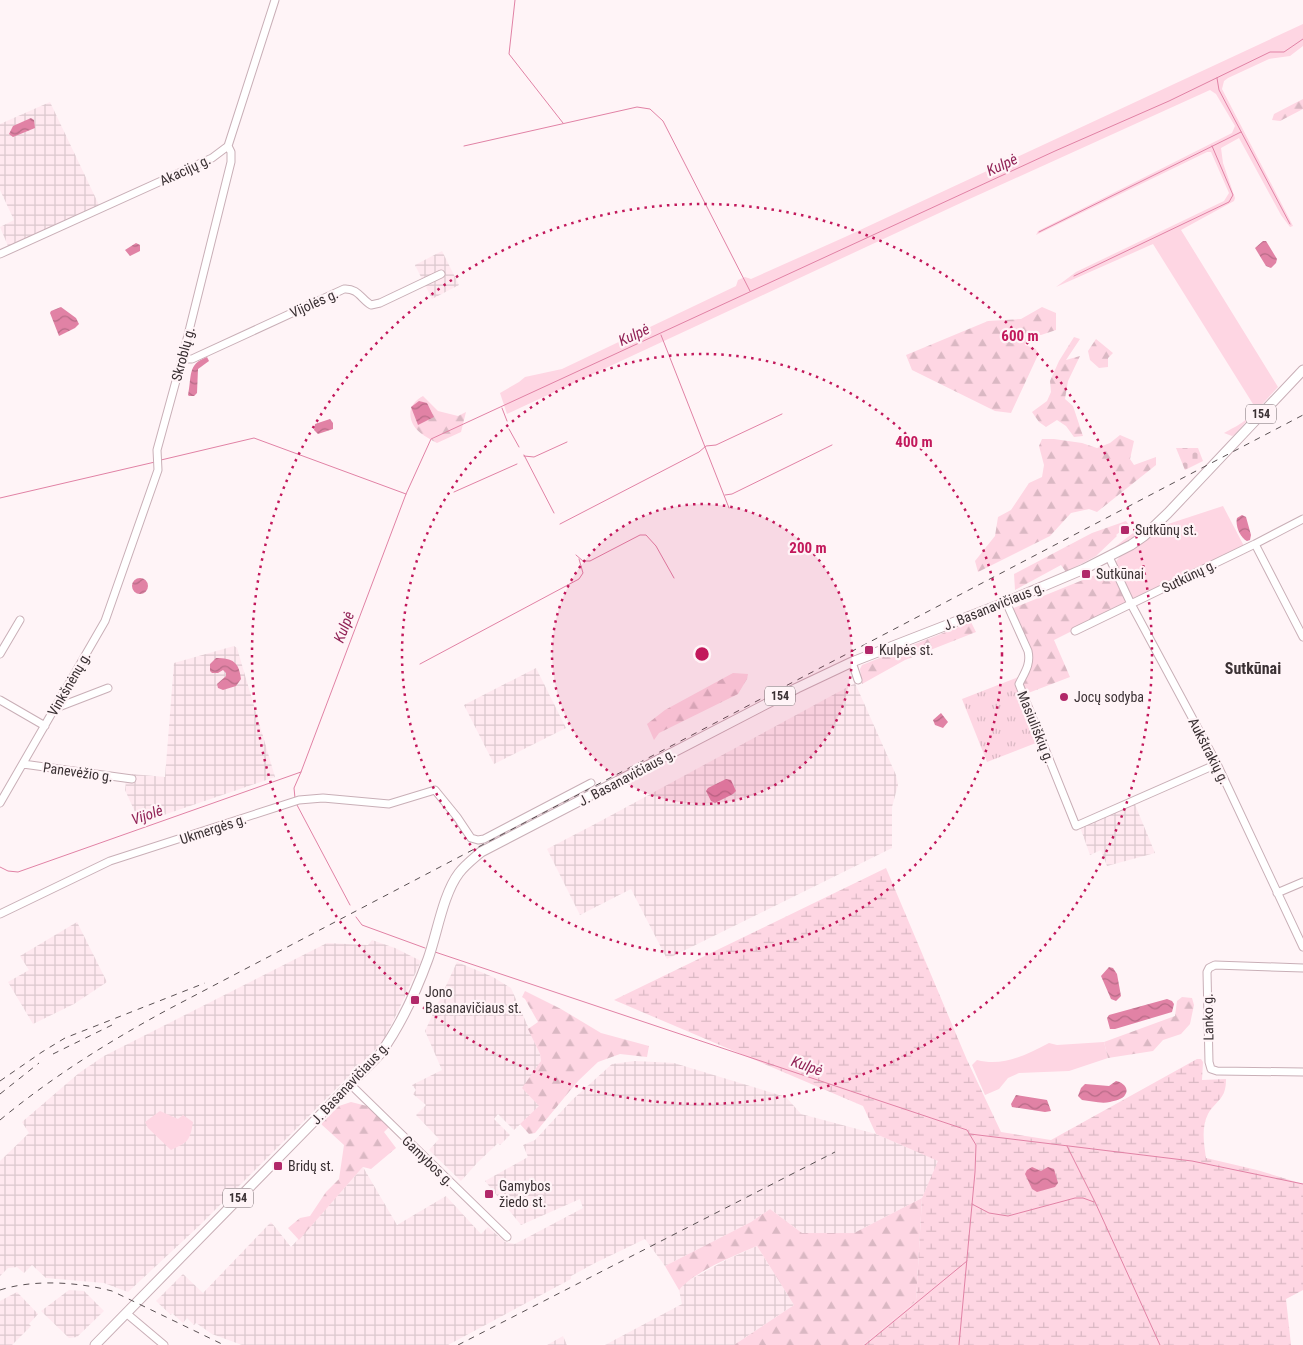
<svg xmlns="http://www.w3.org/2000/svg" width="1303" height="1345" font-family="'Roboto Condensed',sans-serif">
<defs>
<pattern id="industrial-grid" width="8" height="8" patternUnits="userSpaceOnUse" patternTransform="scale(1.25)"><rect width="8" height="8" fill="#ffe9f0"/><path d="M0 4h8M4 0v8" fill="none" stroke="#dbc8ce"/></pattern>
<pattern id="forest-firs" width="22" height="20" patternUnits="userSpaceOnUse" patternTransform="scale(1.25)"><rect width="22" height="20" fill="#fed6e3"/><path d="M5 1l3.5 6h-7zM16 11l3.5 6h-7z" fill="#dab8c3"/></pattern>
<pattern id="wetland-marsh" width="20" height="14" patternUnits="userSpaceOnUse" patternTransform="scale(1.25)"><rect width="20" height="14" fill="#fed6e3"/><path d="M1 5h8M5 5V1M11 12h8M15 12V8" fill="none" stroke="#dab8c3"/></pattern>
<pattern id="cemetery-stones" width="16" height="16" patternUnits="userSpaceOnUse" patternTransform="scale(1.25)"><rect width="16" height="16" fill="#fed6e3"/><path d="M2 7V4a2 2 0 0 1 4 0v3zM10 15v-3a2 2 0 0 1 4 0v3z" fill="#dab8c3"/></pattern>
<pattern id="park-tufts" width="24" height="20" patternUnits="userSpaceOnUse" patternTransform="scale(1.25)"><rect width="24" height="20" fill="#fed6e3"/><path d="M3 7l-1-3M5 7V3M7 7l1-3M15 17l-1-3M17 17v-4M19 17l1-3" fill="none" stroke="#dab8c3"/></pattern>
<pattern id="water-waves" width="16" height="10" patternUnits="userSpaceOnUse" patternTransform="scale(1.25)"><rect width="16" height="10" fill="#e182a5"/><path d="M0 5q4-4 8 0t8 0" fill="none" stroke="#b76b87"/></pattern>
</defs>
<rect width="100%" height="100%" fill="#fff4f7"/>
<path fill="url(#industrial-grid)" d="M50 102 99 205 8 246 0 227 14 220 0 190V124Z
M442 251 459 285 432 299 415 265Z
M234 646 237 648 275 777 140 823 125 790 126 782H132V774L165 777 174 663Z
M536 668 566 728 494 764 464 705Z
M855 683 896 775 898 785 892 807V848L667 959 631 889 580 915 547 849 597 823Z
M1134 802 1155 853 1107 866 1101 850 1090 855 1079 824Z
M77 922 107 982 74 1004 33 1024 8 982 29 970 20 956Z
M372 940 395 948 421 961 398 1011 382 1043 199 1226 128 1292 104 1283 46 1278 32 1265 24 1273 17 1267 8 1268 0 1276V1161L29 1133 22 1122 79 1073 104 1056 327 943 368 945Z
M457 962 493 977 511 988 540 1054 541 1061 538 1066 540 1106 514 1130 498 1114 494 1119 510 1135 500 1145 498 1143 477 1163 461 1181 429 1150 439 1139 416 1115 426 1105 413 1094 416 1090 412 1085 442 1070 425 1031Z
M635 1061 674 1063 786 1097 801 1114 876 1134 939 1161 922 1198 854 1233H802L770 1209 751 1222 665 1266 645 1239 595 1263 571 1276V1279L448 1345H242L212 1334 196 1323 194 1325 187 1318 183 1323 172 1313 171 1315 156 1301 183 1274 203 1293 271 1222 291 1247 363 1167 397 1225 446 1196 481 1234 488 1227 505 1242 515 1244 583 1208 580 1199 521 1225 485 1181 528 1157 523 1145 535 1140 572 1100 612 1064Z
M757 1246 794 1305 734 1345H605L682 1304 679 1290 686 1282 726 1260Z
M69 1290 84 1291 104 1311 77 1337 69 1338 41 1311Z
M17 1292 38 1314 29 1324 31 1326 12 1345H0V1301Z
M563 1336 567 1345H547Z"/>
<path fill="#fed6e3" d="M1303 24V46L1290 56 1269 59 1228 78 1224 81 1222 89 1293 226 1290 227 1281 215 1239 138 1221 148 1223 163 1235 198 1234 201 1181 230 1278 387 1234 435 1232 436 1224 433C1236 426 1253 420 1253 404L1153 244 1056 287 1076 272 1224 201 1229 193 1211 152H1207L1036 235 1038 231 1232 133 1235 126 1216 94 1210 90 965 201 507 414 500 393 519 382 525 377 562 369 736 286 738 280 745 277 751 279 845 237Z
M1223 506 1244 546 1128 603 1110 569 1121 555 1151 535 1159 527Z
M1141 527 1144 529 1143 532 1132 541 1114 549 1116 546Z
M1104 1042 1108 1058 1069 1071 1019 1073 1008 1078 999 1089 985 1095 972 1065 977 1060C1003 1067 1026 1055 1049 1043L1057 1045Z
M160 1111 178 1119 183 1115 193 1122C190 1141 188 1142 171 1150L148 1128 145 1122Z"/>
<path fill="url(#forest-firs)" d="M1303 99V109L1280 121 1272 120 1274 114Z
M1042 307 1056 313V330L1041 335 1028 334 1025 345 1036 349 1038 355 1011 413 995 411 912 370 906 355 988 321 1021 319Z
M1074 337 1080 339 1066 360 1080 356 1068 381 1065 399 1073 406 1083 436 1074 437 1066 426 1057 420 1046 427 1039 422 1032 412 1047 401 1051 392 1050 381 1059 361Z
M1096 339 1113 353 1108 358V367L1099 368 1090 360 1088 351Z
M423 396 438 411 458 416 466 412 461 432 437 443C430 439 418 433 414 426 407 414 410 403 423 396Z
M1120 435 1134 441 1130 459 1134 465 1156 457V465L1097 512 1089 509 1071 513 1050 536 978 572 975 561 995 536 998 517 1011 510 1029 483 1042 477 1044 465 1039 446 1042 439H1054L1082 443 1097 448 1110 443Z
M1126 521 1129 525 1116 535 1117 536 1096 556 1066 572 1061 565 1015 590 1014 574 1092 533Z
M1110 569 1128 603 1054 640 1070 677 1023 695 1016 678C1027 672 1034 667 1031 654L1011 609Z
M971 622 976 632 905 660 862 684 860 669 862 665Z
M733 673 748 674 747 679 738 694 659 733 654 740 647 724 665 710Z
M525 991 561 1009 601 1033 649 1046 647 1057 620 1054 598 1062 578 1081 535 1133 529 1134 520 1124 539 1106 522 1088 541 1061 540 1054 528 1029 538 1022 525 999 522 997Z
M1182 997 1192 998 1194 1005 1190 1024 1181 1034 1163 1040 1153 1051 1108 1058 1104 1042 1175 1016 1177 1001Z
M351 1102 367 1106 391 1125 384 1132 396 1148 371 1169 363 1167 361 1169 299 1240 288 1228 300 1218 310 1216 326 1192 339 1179 344 1145 321 1124 339 1106Z
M922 1198 916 1301 863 1345H734L794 1305 757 1246C734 1256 695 1271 679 1290L665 1266 751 1222 770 1209 802 1233H854Z"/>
<path fill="url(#wetland-marsh)" d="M886 868 967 1060 1001 1132 1051 1140 1197 1059H1201L1203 1062 1202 1080 1226 1079C1226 1100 1217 1099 1208 1114 1201 1128 1204 1144 1206 1158L1257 1170 1303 1184V1290L1286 1299 1291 1345H863L916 1301 922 1198 938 1161 876 1134 863 1106 614 1000Z"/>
<path fill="url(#cemetery-stones)" d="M1176 448H1198L1203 461 1185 470Z"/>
<path fill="url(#park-tufts)" d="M1016 678 1041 741 987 762 962 699Z"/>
<path fill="url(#water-waves)" d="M31 118 34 120 35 128 13 137 9 134 13 126Z
M1263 241H1266L1277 259 1276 263 1271 268 1266 266 1255 248Z
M136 243 140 245V251L130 256 125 250Z
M61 307 76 318 79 324 75 328 59 336 50 313 51 311Z
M207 357 209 361 198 369 197 393 194 396H189L188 395C192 377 187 364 207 357Z
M419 401 427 403 434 417 418 425 411 407Z
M330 419 333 423V429L318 434 314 430 315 424Z
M1242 515 1246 517 1251 535 1250 540 1247 541C1240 538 1235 525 1237 518Z
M132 586a8 8 0 1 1 16 0a8 8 0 1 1-16 0Z
M216 658C233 658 239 662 241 679L236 686 223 690 218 688 217 684 226 676V673L223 670 218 673H212L210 671V664Z
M941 713 948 722 943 728 935 725 933 720Z
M726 779 731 780 736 791 733 794 715 803 711 801 706 791 708 788Z
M1109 967 1113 968 1117 974 1121 996 1116 1001 1111 999 1101 976Z
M1167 999 1172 1001 1174 1004 1172 1012 1115 1029H1110L1107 1018 1109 1015Z
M1116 1081C1122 1082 1130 1088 1125 1095 1123 1099 1114 1101 1110 1102 1101 1104 1091 1101 1082 1100L1078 1096 1081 1088 1085 1084 1109 1086Z
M1016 1095 1047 1100 1051 1111 1045 1112 1012 1107 1011 1104Z
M1032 1167 1041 1171 1048 1167 1054 1169 1058 1183 1055 1187 1037 1192 1032 1189 1025 1174 1027 1170Z"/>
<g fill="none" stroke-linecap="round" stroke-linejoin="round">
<path stroke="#e182a5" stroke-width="1" d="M515 0 509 54 563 123
M1217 78 1219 90 1290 224
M464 146 637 107 650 109 663 121 750 291
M1039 232 1241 132
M1074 276 1229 202 1233 195 1212 146
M661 335 729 508
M502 408 507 421
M509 429 519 447
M524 455 554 513
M524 456 534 457 567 442
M161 460 254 438 406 494
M454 492 517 464
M725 495 732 494 832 445
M0 498 155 462
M560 524 699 452 706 446 716 445 782 414
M576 555 583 561H590L640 535H646L656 546 674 578
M420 664 579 579 583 573 579 559
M295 798 294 788 301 772 406 494 431 439 1055 151 1169 101 1270 52H1284L1303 39
M297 805 350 905
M0 867 8 871 18 872 301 772
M356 917 362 925 425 948
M435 952 967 1130 976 1145 975 1172 959 1345
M970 1134 1192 1161 1303 1184
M1067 1146 1095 1202 1160 1345
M972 1204 989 1213 1008 1216 1075 1198H1083L1094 1202
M865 1345 967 1261"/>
<g stroke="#c9afb7" stroke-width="9">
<path id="minor" d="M0 254 212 158 228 146 275 0
M182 359H192L344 289C358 288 361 299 371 305L380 303 441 274
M1255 544 1303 637
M1109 557 1131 604 1217 764 1303 947
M1006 602 1028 651C1031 664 1025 672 1019 684L1076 826 1217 764
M1075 631 1255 544 1303 519
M0 654 20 620
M852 662 858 680
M0 700 45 726
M56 708 108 688
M23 764 132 779
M0 803 105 621 158 470 157 450 182 359 231 162V152L228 146
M1277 893 1303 882
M0 914 110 861 299 800 323 798 389 804 435 790 457 817 471 838 478 840 484 839 591 783
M1303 968 1215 965 1209 968 1207 972 1209 1062 1211 1069 1217 1071 1303 1072
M350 1084 507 1237
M126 1313 164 1345"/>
</g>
<g stroke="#c9afb7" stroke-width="11">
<path id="major" d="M95 1345 380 1054C400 1026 416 992 428 959 437 934 443 894 459 873 465 865 473 859 481 852L797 688 852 662 1006 602 1084 569 1131 545 1144 536 1168 513 1303 370"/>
</g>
<use href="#minor" stroke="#fff" stroke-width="7"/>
<use href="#major" stroke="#fff" stroke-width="9"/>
<path stroke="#5a5053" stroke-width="1" stroke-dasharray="6 6" stroke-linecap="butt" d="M53 1054 112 1025
M0 1081 42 1052 65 1038 205 983
M0 1094 39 1063
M0 1120C52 1077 108 1042 167 1010L1303 415
M0 1290C34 1279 78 1282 112 1291L224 1345
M458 1345 835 1152"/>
</g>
<circle cx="702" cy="654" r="150" fill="#c2185b" fill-opacity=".12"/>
<g fill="none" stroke="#c2185b" stroke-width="2.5" stroke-dasharray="2.5 5">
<circle cx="702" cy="654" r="150"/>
<circle cx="702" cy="654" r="300"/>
<circle cx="702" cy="654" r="450"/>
</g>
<g fill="#b12869" stroke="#fff4f7" stroke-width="2">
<rect x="1120" y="525" width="10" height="10" rx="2.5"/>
<rect x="1081" y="569" width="10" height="10" rx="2.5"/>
<rect x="864" y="645" width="10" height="10" rx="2.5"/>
<circle cx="1064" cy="697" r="5"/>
<rect x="410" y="995" width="10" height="10" rx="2.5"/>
<rect x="273" y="1161" width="10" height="10" rx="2.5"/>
<rect x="484" y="1189" width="10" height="10" rx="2.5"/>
</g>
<g text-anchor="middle" stroke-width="4.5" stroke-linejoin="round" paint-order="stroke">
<g fill="#fff4f7" stroke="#756b6e" stroke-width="1">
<rect x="1246" y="404.5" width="30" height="19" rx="4"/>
<rect x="765" y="686.5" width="30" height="19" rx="4"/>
<rect x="223" y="1188.5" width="30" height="19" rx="4"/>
</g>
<g font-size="12" font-weight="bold" fill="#3a3033">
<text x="1261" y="418">154</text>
<text x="780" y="700">154</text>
<text x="238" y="1202">154</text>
</g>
<g font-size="14" fill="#3a3033" stroke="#fff4f7">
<text transform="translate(185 170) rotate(-25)" y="5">Akacijų g.</text>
<text transform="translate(314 303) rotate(-24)" y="5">Vijolės g.</text>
<text transform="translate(183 354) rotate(-75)" y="5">Skroblų g.</text>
<text transform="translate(1189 576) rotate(-26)" y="5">Sutkūnų g.</text>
<text transform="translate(994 606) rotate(-22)" y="5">J. Basanavičiaus g.</text>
<text transform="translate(69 684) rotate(-60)" y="5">Vinkšnėnų g.</text>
<text transform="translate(1036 727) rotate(68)" y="5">Masiuliškių g.</text>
<text transform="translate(1209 751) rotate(63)" y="5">Aukštrakių g.</text>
<text transform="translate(78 772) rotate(8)" y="5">Panevėžio g.</text>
<text transform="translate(627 777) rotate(-28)" y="5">J. Basanavičiaus g.</text>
<text transform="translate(213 829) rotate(-18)" y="5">Ukmergės g.</text>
<text transform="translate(1208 1017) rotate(-91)" y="5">Lanko g.</text>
<text transform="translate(350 1083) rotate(-47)" y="5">J. Basanavičiaus g.</text>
<text transform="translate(428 1161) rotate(44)" y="5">Gamybos g.</text>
</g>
<g font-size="14" fill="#3a3033" stroke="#fff4f7" text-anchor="start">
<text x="1135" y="535">Sutkūnų st.</text>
<text x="1096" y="579">Sutkūnai</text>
<text x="879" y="655">Kulpės st.</text>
<text x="1074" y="702">Jocų sodyba</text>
<text x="425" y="997">Jono<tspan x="425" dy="16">Basanavičiaus st.</tspan></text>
<text x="288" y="1171">Bridų st.</text>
<text x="499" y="1191">Gamybos<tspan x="499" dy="16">žiedo st.</tspan></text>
</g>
<g font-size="15" font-style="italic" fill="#912256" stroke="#fff4f7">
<text transform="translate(1002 165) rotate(-25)" y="5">Kulpė</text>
<text transform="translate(634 335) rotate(-25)" y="5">Kulpė</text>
<text transform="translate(344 627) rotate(-69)" y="5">Kulpė</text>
<text transform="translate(147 815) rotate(-19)" y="5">Vijolė</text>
<text transform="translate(807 1066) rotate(19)" y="5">Kulpė</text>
</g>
<g font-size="16" font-weight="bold" fill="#3a3033" stroke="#fff4f7">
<text x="1253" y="674">Sutkūnai</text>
</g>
</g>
<circle cx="702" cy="654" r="8" fill="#c2185b" stroke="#fff4f7" stroke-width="2.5"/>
<g font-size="15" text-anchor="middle" font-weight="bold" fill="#c2185b" stroke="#fff4f7" stroke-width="4.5" stroke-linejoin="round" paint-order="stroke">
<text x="1020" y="341">600 m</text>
<text x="914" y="447">400 m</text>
<text x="808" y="553">200 m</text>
</g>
</svg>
